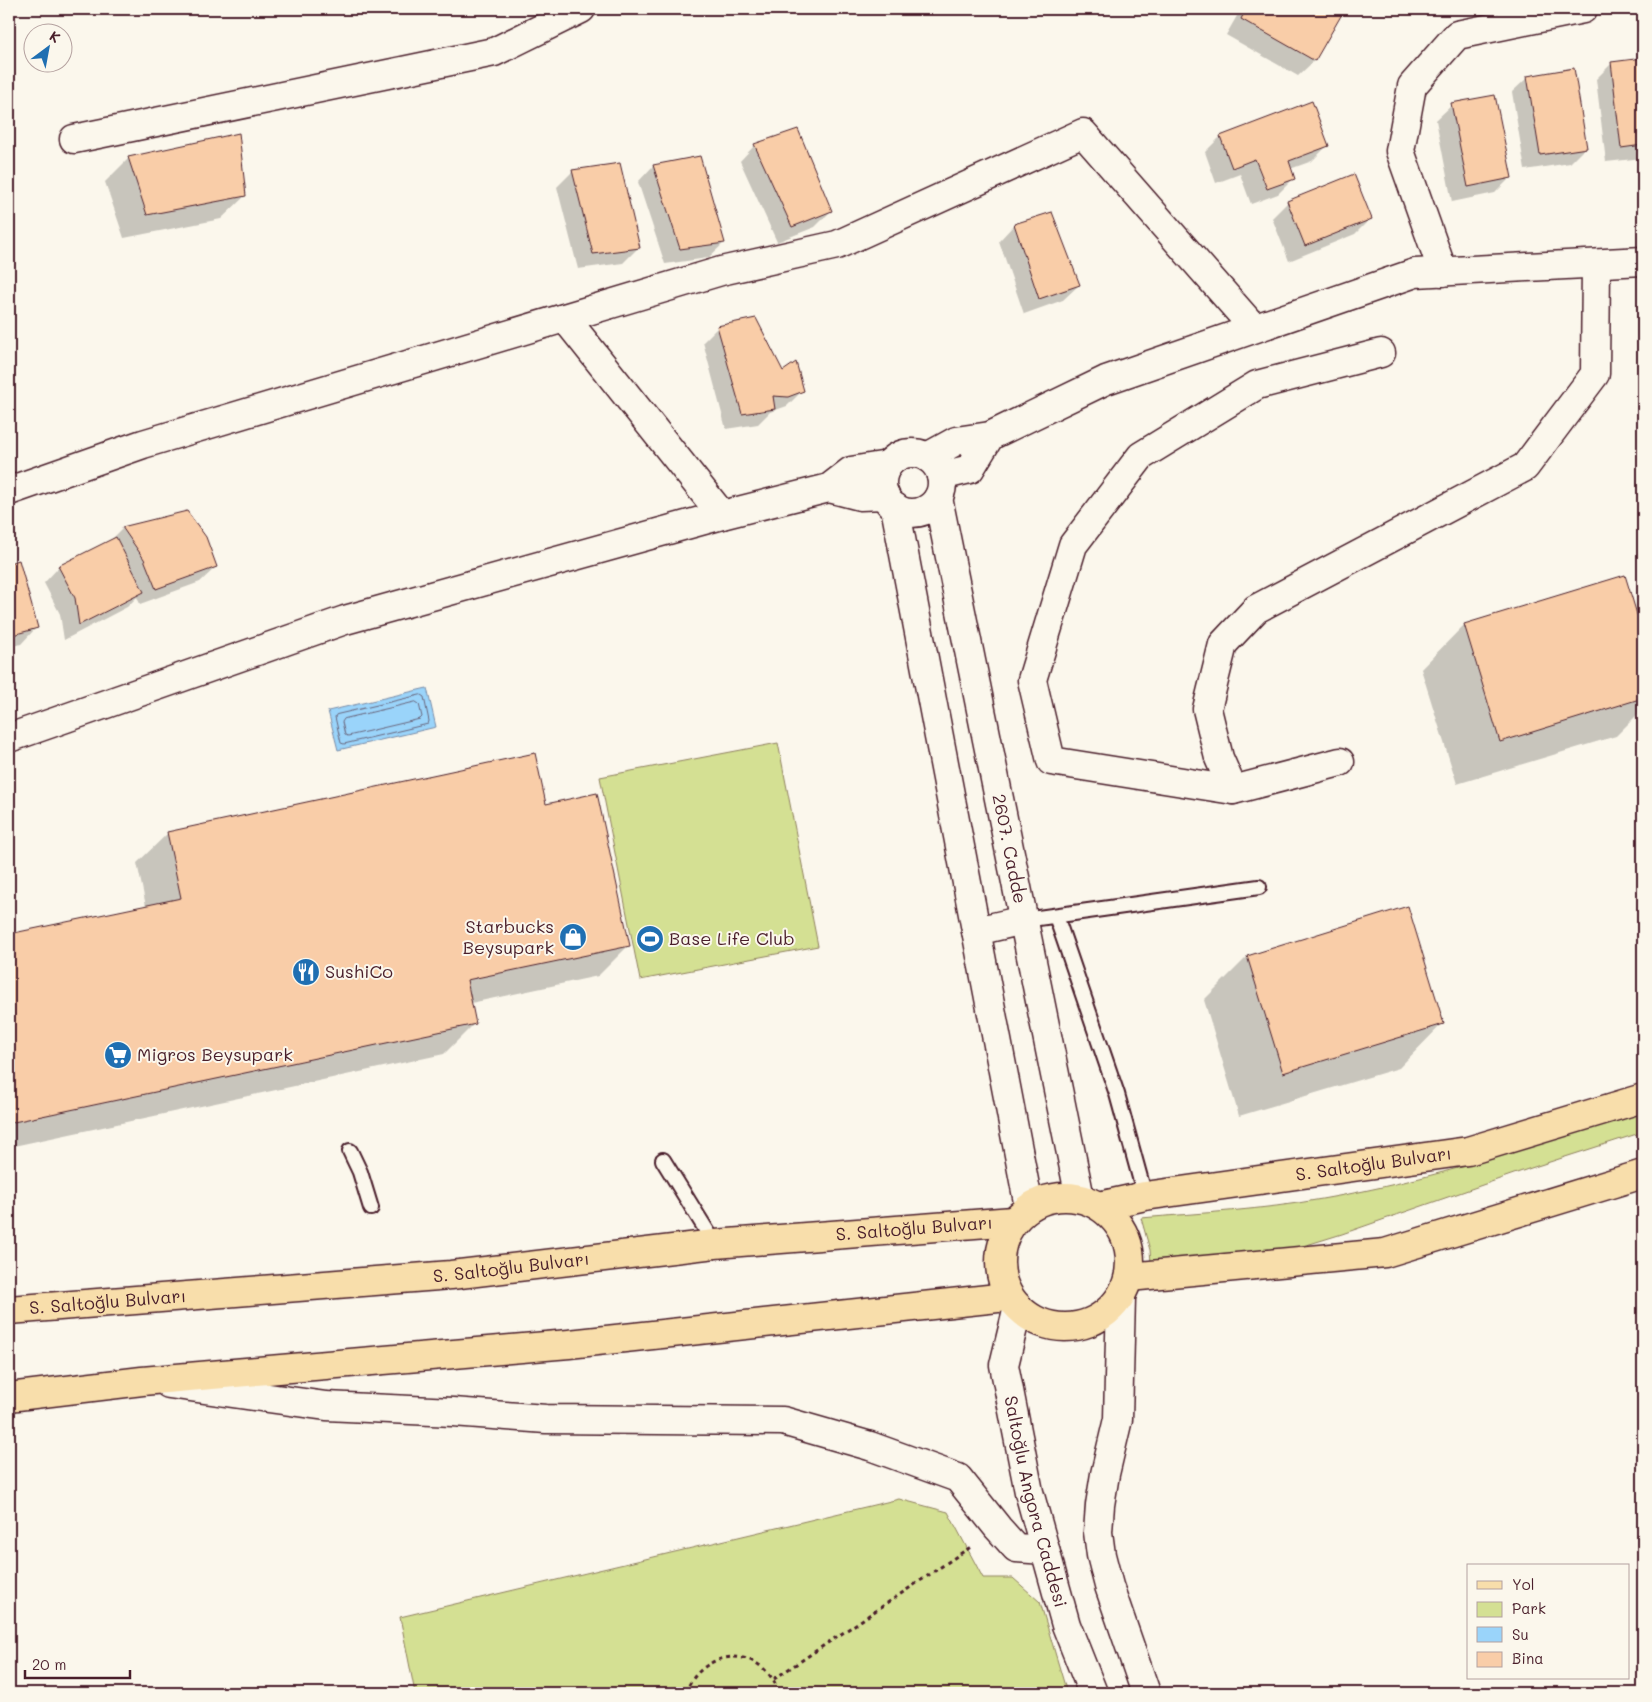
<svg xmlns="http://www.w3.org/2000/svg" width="1652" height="1702" font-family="Mali,sans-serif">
<rect width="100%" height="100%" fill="#fbf7ec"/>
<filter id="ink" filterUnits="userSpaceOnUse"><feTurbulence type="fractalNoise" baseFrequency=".02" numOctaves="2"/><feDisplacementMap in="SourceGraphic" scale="10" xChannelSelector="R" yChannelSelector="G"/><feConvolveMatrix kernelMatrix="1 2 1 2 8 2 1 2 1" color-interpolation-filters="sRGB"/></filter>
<g filter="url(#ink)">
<path fill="#d4e093" stroke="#8f805f" d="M778 743 818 946 640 980 600 777Z
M1643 1111V1132L1531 1168 1342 1234 1210 1275 1153 1288 1150 1250 1141 1218C1201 1213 1262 1210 1322 1199 1432 1180 1537 1145 1643 1111Z
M899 1499 948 1512 983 1578H1013L1040 1602 1067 1693H415L400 1617Z"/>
<path fill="#9ad4fa" stroke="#7a8ca7" d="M427 688 436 727 338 750 328 711Z"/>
<path fill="#0003" d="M1241 9H1331L1341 14 1314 61 1298 76 1226 35Z
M1643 60V158L1606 162 1596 79 1611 64Z
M1528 77 1586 147 1570 163 1525 170 1512 92Z
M1452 105 1510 178 1495 193 1452 202 1436 120Z
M238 135 245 196 221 219 124 238 105 182 128 159Z
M1220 137 1327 146 1312 161 1290 169 1294 178 1278 194 1251 204 1240 174 1216 183 1205 152Z
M755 145 831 211 815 227 777 242 740 161Z
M700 157 724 243 708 258 665 264 638 182 653 166Z
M573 171 638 248 623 263 578 269 557 187Z
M1288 202 1371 218 1355 234 1289 261 1272 218Z
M1051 214 1079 285 1063 300 1024 314 999 241 1014 225Z
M718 327 782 373 802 391 787 406 770 412 758 424 726 429 703 342Z
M186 512 216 567 200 582 140 604 137 597 127 607 64 640 60 614 44 583 59 567 109 542 123 528Z
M18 562 36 628 21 644 9 647V564Z
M1624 576 1643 638V709L1616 736 1457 784 1421 669 1464 625Z
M546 805 629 945 598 976 471 1003 475 1023 444 1054 9 1147V936L146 906 137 863 168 833Z
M1407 908 1442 1024 1399 1068 1239 1116 1204 1000 1247 957Z"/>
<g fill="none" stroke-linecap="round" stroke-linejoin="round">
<path stroke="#6a677e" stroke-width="1" d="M421 695 424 697 429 721 428 724 344 744 341 743 335 717 336 715Z
M416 702 419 704 422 717 420 719 348 736 345 735 342 722 344 719Z"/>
</g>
<path fill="#f9cda8" stroke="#4a1f2b" d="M1246 9H1333L1342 14 1315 61 1241 19Z
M1643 58V145L1621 148 1611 62Z
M1574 68 1587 148 1540 155 1527 76Z
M1495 95 1512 178 1468 187 1451 103Z
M1312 101 1329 146 1289 161 1295 179 1267 189 1255 159 1232 168 1220 136Z
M798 129 832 211 792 227 754 144Z
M239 133 246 196 147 215 128 157Z
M700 156 725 243 680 249 653 165Z
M620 163 640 248 593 254 572 170Z
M1354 174 1372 219 1305 246 1287 201Z
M1052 212 1080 285 1039 299 1014 224Z
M756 318 783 371 796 362 804 391 788 397 773 396 775 409 742 414 717 326Z
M187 511 206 537 217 567 156 589 144 559 122 527Z
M116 537 144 592 79 625 75 598 58 566Z
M19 560 38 628 9 636V563Z
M1625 575 1643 634V698L1500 742 1464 624Z
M535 753 546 804 597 793 630 946 467 980 476 1024 9 1123V934L181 898 167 832Z
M1408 906 1444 1024 1283 1073 1247 956Z"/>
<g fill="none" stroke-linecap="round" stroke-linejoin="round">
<g stroke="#4a1f2b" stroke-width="18">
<path id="lane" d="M1056 916 1117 1094 1145 1196
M1024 920 1259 887
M350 1151 360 1172 371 1208
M663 1160 715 1244"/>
</g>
<g stroke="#4a1f2b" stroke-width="31">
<g id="street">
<path d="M74 139 494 52 581 9"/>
<path d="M1443 272 1400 151 1412 86 1457 35 1583 9"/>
<path d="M565 318 722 515"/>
<circle cx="912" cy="483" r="30"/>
<path d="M927 457 956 441 990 436 1106 380 1415 273 1643 261"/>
<path d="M941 476 970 469 990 436"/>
<path d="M829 488 860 496 885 495"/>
<path d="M9 491 143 444 721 271 837 245 1083 133 1254 328"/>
<path id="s1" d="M938 498 1080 1198"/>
<path d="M895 507 1029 1207"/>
<path d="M9 738 345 620 722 515 829 488 851 471 888 465"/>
<path d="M1340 762 1233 790 1219 758 1207 709 1223 644 1256 609 1525 467 1595 374 1596 264"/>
<path d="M1233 790 1051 761 1032 680 1073 545 1141 456 1257 385 1381 353"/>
<path d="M976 931 1024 920"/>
</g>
</g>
<g stroke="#4a1f2b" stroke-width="31">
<g id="secondary">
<path d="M1121 1297 1118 1419 1105 1474 1100 1505 1098 1532 1101 1555 1109 1586 1146 1693"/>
<path id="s2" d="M1018 1307 1004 1365 1029 1492 1066 1625 1093 1693"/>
<path d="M169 1384 326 1406 453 1412 546 1419 783 1421 870 1446 958 1478 998 1528 1016 1548 1045 1550"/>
</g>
</g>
<g stroke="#4a1f2b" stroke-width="31">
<g id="primary">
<circle cx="1065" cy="1262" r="65"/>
<path id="s3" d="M1099 1206 1145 1196 1468 1151 1643 1098"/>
<path d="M1129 1277 1385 1253 1643 1174"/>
<path id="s4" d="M9 1310 451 1275 715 1244 1013 1221"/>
<path d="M9 1397 142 1381 569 1344 1007 1297"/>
</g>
</g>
<path stroke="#4a1f2b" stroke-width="3" stroke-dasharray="4 4" stroke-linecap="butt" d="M774 1679 972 1546
M686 1693C696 1660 739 1644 765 1670 772 1677 776 1684 779 1693"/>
<use href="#lane" stroke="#fbf7ec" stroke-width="14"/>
<use href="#street" stroke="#fbf7ec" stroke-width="28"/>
<use href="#secondary" stroke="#fbf7ec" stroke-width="28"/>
<use href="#primary" stroke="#f8deab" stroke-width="28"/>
</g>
</g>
<defs>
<g id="shop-disc" transform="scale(1.4375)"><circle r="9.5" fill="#1f6fb2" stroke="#fbf7ec"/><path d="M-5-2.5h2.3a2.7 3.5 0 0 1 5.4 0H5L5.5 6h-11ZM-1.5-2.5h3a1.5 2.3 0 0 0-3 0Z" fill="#fff"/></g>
<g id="stadium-disc" transform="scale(1.4375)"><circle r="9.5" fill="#1f6fb2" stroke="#fbf7ec"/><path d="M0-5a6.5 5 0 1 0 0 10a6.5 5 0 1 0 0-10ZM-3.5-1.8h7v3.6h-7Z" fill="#fff"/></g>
<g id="restaurant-disc" transform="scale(1.4375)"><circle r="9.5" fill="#1f6fb2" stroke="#fbf7ec"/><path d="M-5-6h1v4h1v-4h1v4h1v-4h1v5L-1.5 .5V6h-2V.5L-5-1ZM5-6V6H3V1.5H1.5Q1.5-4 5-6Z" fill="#fff"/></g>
<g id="supermarket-disc" transform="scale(1.4375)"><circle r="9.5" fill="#1f6fb2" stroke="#fbf7ec"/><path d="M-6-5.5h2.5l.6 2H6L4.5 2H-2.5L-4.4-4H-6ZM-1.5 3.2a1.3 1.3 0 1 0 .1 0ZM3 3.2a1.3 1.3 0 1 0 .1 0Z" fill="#fff"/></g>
</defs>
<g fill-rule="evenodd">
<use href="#shop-disc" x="573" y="937"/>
<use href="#stadium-disc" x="650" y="939"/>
<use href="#restaurant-disc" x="306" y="972"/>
<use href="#supermarket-disc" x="118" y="1055"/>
</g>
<g text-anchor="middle" stroke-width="4" stroke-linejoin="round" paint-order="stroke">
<g font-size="18" fill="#4a1f2b" stroke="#fbf7ec">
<text dy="6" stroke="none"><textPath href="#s1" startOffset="358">2607. Cadde</textPath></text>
<text dy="6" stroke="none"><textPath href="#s3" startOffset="278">S. Saltoğlu Bulvarı</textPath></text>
<text dy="6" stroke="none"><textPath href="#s4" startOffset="909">S. Saltoğlu Bulvarı</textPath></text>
<text dy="6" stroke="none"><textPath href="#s4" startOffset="504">S. Saltoğlu Bulvarı</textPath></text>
<text dy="6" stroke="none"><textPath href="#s4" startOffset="99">S. Saltoğlu Bulvarı</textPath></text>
<text dy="6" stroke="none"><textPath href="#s2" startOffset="200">Saltoğlu Angora Caddesi</textPath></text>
</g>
<g font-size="18" fill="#4a1f2b" stroke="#fbf7ec" text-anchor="start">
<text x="554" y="933" text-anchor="end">Starbucks<tspan x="554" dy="21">Beysupark</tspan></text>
<text x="669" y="945">Base Life Club</text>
<text x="325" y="978">SushiCo</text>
<text x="137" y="1061">Migros Beysupark</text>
</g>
</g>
<rect width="1652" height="1702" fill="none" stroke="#fbf7ec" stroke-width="30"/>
<rect x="15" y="15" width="1622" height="1672" fill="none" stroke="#4a1f2b" stroke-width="2" filter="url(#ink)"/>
<rect x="1467" y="1564" width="162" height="115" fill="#fbf7ec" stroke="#b4a19f"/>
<rect x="1477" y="1581" width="25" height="8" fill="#f8deab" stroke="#b4a19f"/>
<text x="1512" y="1590" font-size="15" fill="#4a1f2b">Yol</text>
<rect x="1477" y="1602" width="25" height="15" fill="#d4e093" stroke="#b4a19f"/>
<text x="1512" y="1614" font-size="15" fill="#4a1f2b">Park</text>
<rect x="1477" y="1627" width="25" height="15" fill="#9ad4fa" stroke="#b4a19f"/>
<text x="1512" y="1640" font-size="15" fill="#4a1f2b">Su</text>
<rect x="1477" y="1652" width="25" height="15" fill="#f9cda8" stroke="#b4a19f"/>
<text x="1512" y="1664" font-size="15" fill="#4a1f2b">Bina</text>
<g transform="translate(48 48) rotate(32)"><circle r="24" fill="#fbf7ec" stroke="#b4a19f"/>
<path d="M0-4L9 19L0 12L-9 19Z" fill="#1f6fb2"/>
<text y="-8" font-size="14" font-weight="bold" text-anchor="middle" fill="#4a1f2b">K</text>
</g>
<path d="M25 1670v8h105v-8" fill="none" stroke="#4a1f2b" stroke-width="2.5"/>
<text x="32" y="1670" font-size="15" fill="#4a1f2b" stroke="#fbf7ec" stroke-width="4" paint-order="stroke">20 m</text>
</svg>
